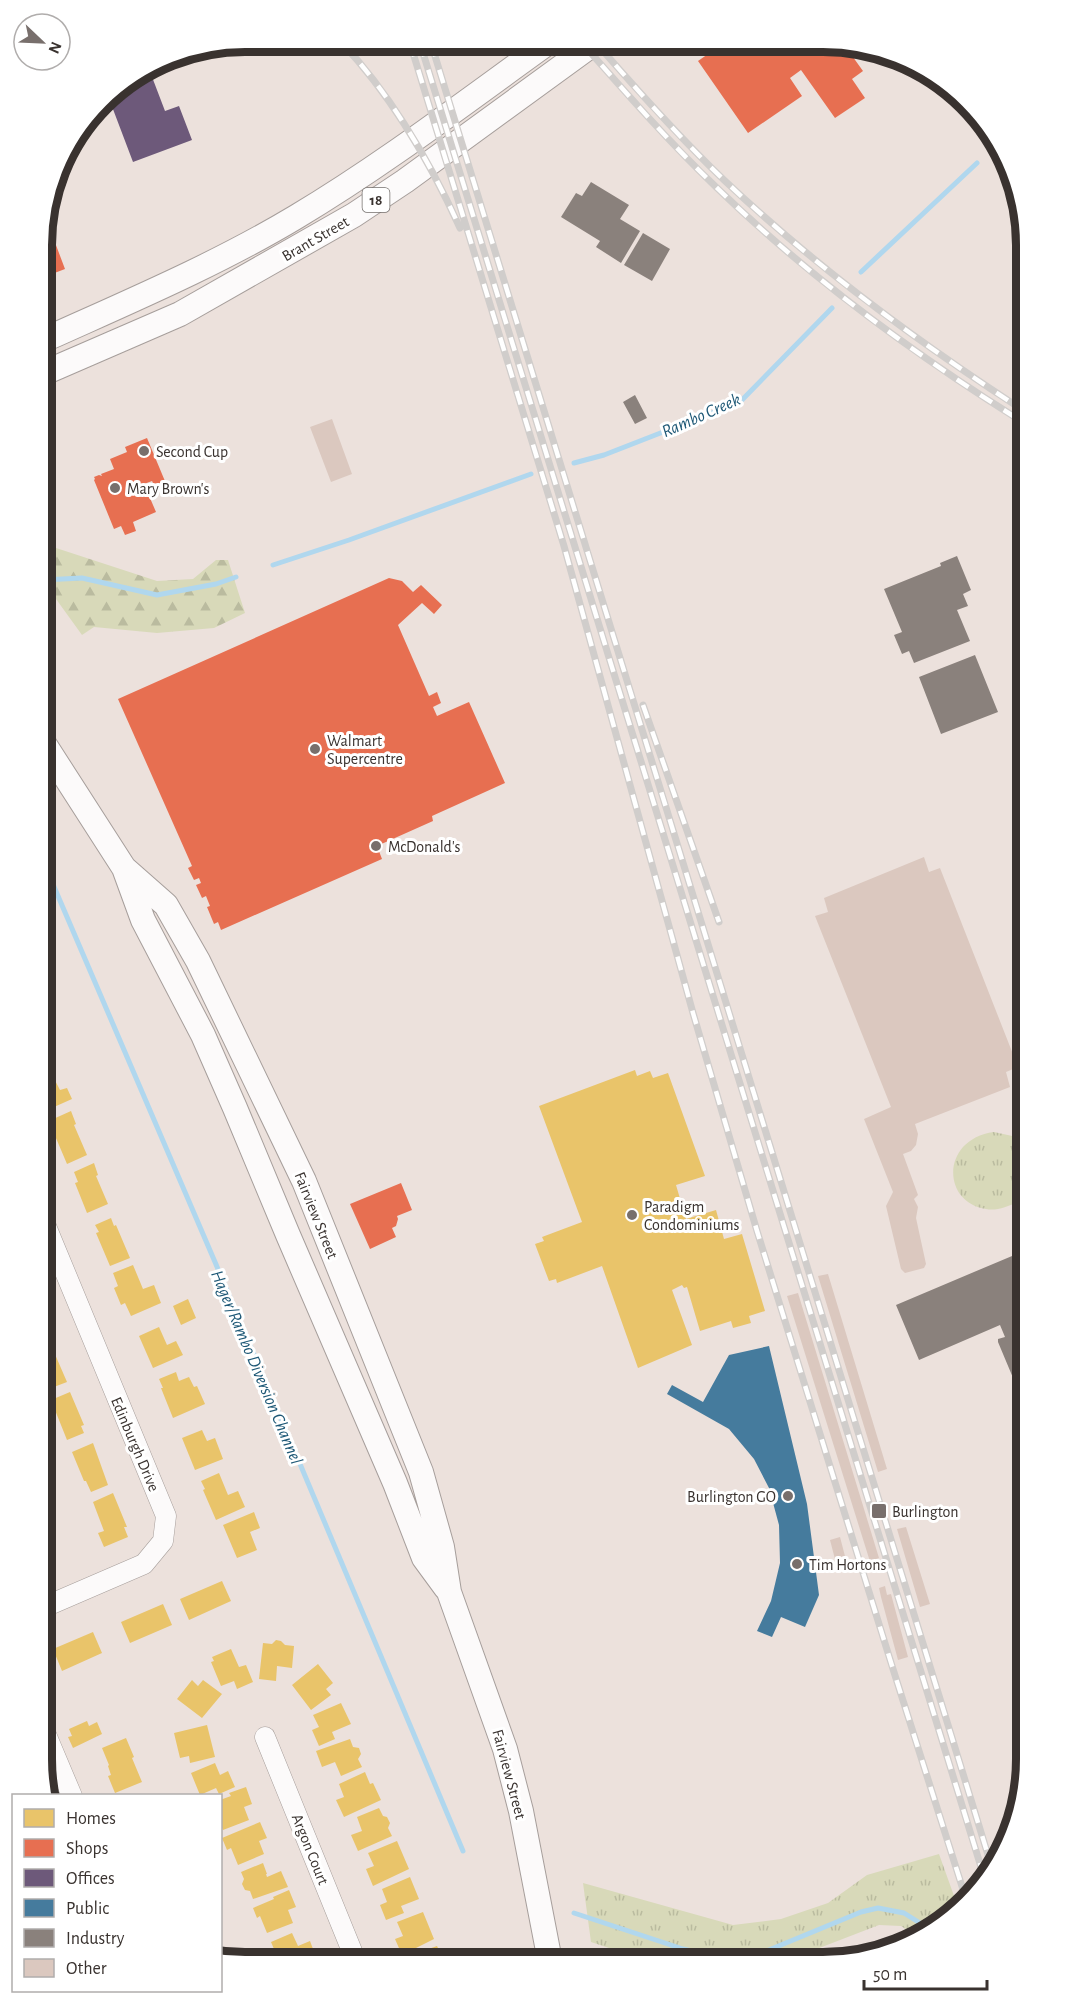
<svg xmlns="http://www.w3.org/2000/svg" width="1068" height="2004" font-family="'Alegreya Sans',sans-serif">
<defs>
<pattern id="grass-tufts" width="24" height="20" patternUnits="userSpaceOnUse" patternTransform="scale(1.5)"><rect width="24" height="20" fill="#d8d9b9"/><path d="M3 7l-1-3M5 7V3M7 7l1-3M15 17l-1-3M17 17v-4M19 17l1-3" fill="none" stroke="#babb9f"/></pattern>
<pattern id="forest-firs" width="22" height="20" patternUnits="userSpaceOnUse" patternTransform="scale(1.5)"><rect width="22" height="20" fill="#d8d9b9"/><path d="M5 1l3.5 6h-7zM16 11l3.5 6h-7z" fill="#babb9f"/></pattern>
</defs>
<rect width="100%" height="100%" fill="#ece1dc"/>
<path fill="url(#grass-tufts)" d="M994 1132 1026 1139V1199C1013 1203 999 1212 986 1209 941 1202 941 1139 994 1132Z
M939 1854 958 1907 936 1928 918 1937 901 1926 879 1925 783 1962H677L609 1948 591 1942 583 1883 733 1925 781 1919 828 1903 867 1875Z"/>
<path fill="url(#forest-firs)" d="M53 547 157 581 193 579 216 560H228L245 613 214 628 157 633 94 627 82 635 43 581V552Z"/>
<path fill="#e9c46a" d="M47 1065 60 1090 67 1088 72 1099 45 1111 43 1107V1067Z
M635 1070 637 1076 650 1071 653 1078 668 1073 705 1176 676 1185 686 1219 716 1210 724 1239 742 1234 765 1311 749 1316 751 1323 733 1328 731 1321 700 1331 687 1287 684 1288 682 1285 672 1290 692 1345 638 1368 602 1266 557 1283 556 1279 549 1281 535 1244 544 1241 542 1237 582 1222 539 1106Z
M71 1111 76 1124 74 1125 87 1155 67 1164 53 1131 55 1130 51 1120Z
M94 1163 98 1175 96 1176 108 1204 87 1213 75 1183 78 1182 74 1172Z
M111 1218 114 1226 116 1225 130 1258 110 1266 96 1233 99 1232 95 1225Z
M133 1265 143 1289 154 1285 161 1303 131 1316 125 1303 121 1305 114 1288 118 1286 113 1273Z
M188 1299 196 1318 181 1325 173 1306Z
M159 1327 167 1345 176 1341 183 1355 153 1368 139 1336Z
M54 1352 67 1382 46 1390 42 1381V1357Z
M176 1372 179 1381 189 1377 194 1387 197 1386 205 1404 173 1418 161 1388H163L159 1379Z
M70 1392 84 1425 81 1426 84 1433 67 1440 51 1400Z
M202 1430 207 1441 215 1438 223 1459 195 1470 182 1438Z
M93 1443 108 1485 91 1492 86 1481H84L72 1452Z
M219 1473 228 1495 238 1491 245 1507 216 1520 203 1490 205 1489 201 1481Z
M113 1493 127 1527H124L128 1537 104 1547 98 1533 104 1531 93 1502Z
M254 1512 260 1528 250 1532 257 1550 237 1558 223 1525Z
M222 1581 231 1601 189 1620 180 1599Z
M163 1604 172 1625 130 1643 121 1622Z
M93 1632 102 1653 62 1671 53 1649Z
M276 1640 281 1641 285 1645 294 1646 292 1668 277 1666 276 1681 259 1679 263 1643 272 1644Z
M231 1649 239 1667 246 1665 253 1682 237 1689 234 1681 221 1686 211 1662 214 1661 212 1657Z
M318 1664 333 1683 326 1689 331 1695 311 1710 292 1685Z
M192 1680 198 1686 203 1680 222 1694 202 1718 177 1699Z
M341 1703 351 1724 332 1732 335 1739 319 1746 312 1730 319 1727 313 1715Z
M87 1721 89 1726 97 1722 102 1734 73 1748 68 1737 72 1736 69 1729Z
M207 1725 215 1757 190 1763 189 1756 180 1758 174 1733Z
M126 1738 134 1757 132 1758 142 1782 115 1793 108 1776 111 1775 108 1766 109 1765 102 1748Z
M350 1739 353 1747 359 1748 361 1754 358 1759 362 1767 341 1776 335 1762 322 1767 316 1751Z
M215 1763 220 1775 228 1771 235 1787 219 1794 216 1788 200 1795 191 1773Z
M365 1772 370 1784 373 1783 381 1800 344 1817 336 1800 344 1797 339 1784Z
M246 1787 252 1804 244 1807 249 1820 223 1830 220 1823V1800L231 1796 229 1793Z
M379 1808 383 1816 387 1817 390 1823 388 1828 392 1836 358 1851 351 1835 362 1831 357 1817Z
M260 1822 267 1838 259 1841 264 1854 238 1865 231 1848 227 1850 222 1838Z
M397 1841 409 1869 373 1886 366 1869 374 1866 368 1853Z
M263 1863 267 1874H266L267 1877 281 1871 288 1887 253 1899 250 1891 245 1890 242 1884 244 1879 241 1872Z
M410 1877 419 1899 401 1906 404 1913 386 1920 380 1905 387 1902 382 1889Z
M289 1890 296 1907 288 1910 293 1923 267 1933 260 1916 257 1918 253 1908 274 1899 273 1897Z
M423 1912 434 1939 402 1955 395 1939 403 1936 397 1922Z
M292 1933 298 1946 310 1941 316 1957 306 1960H274L271 1954 274 1949 271 1942Z
M437 1946 444 1961H404L403 1958Z"/>
<path fill="#e76f51" d="M721 45H726L731 53 743 45 845 46 863 71 852 79 865 98 835 118 801 70 790 78 802 96 748 133 698 61Z
M45 216 65 269 44 277V219Z
M147 438 167 486 157 491 152 481 144 484 156 512 133 522 136 531 125 535 121 526 114 529 94 480 95 479 94 477 99 475 102 476 101 474 114 469 110 459 127 452 125 447Z
M389 578 402 581 413 592 421 585 442 605 434 614 422 603 398 625 429 696 437 692 441 703 433 707 437 716 469 702 505 783 432 816 433 821 377 846 382 859 221 930 218 922 214 924 207 907 210 906 206 896 202 898 196 885 201 883 199 878 194 880 188 868 192 866 118 699Z
M401 1183 412 1210 397 1216 398 1219 396 1226 392 1228 396 1237 370 1249 350 1204Z"/>
<path fill="#6d597a" d="M149 69 165 111 179 106 192 140 133 162 108 96Z"/>
<path fill="#457b9d" d="M769 1346 807 1504 819 1595 805 1627 781 1617 772 1637 757 1631 771 1601 780 1563 779 1525 769 1488 754 1459 729 1429 667 1394 672 1385 703 1402 729 1355Z"/>
<path fill="#8a817c" d="M231 45 233 48 215 55 213 48Z
M591 182 629 205 620 219 640 231 621 263 596 247 600 241 561 217 576 193 582 196Z
M643 233 670 249 652 281 624 265Z
M635 395 647 418 635 424 623 402Z
M957 556 971 590 963 594 968 606 957 610 970 641 914 663 909 651 902 654 894 635 902 632 884 589 941 566 940 563Z
M975 655 998 712 941 734 919 677Z
M1026 1250V1389L1022 1382 1016 1385 998 1342V1339L1005 1337 1000 1325 919 1360 896 1305Z"/>
<g fill="none" stroke-linecap="round" stroke-linejoin="round">
<path stroke="#b0d7ee" stroke-width="5" d="M861 272 977 163
M574 463 604 455 740 402 832 308
M273 565 349 540 531 474
M43 580 82 578 157 595 216 584 236 577
M52 882 215 1262 463 1851
M574 1913 683 1949 727 1959 764 1952 861 1912 878 1908 904 1913 931 1930"/>
</g>
<path fill="#dbc8bf" d="M332 419 352 474 331 482 310 427Z
M924 857 929 872 940 868 1018 1067 1006 1072 1010 1087 915 1124 918 1134 916 1145 911 1151 903 1154 918 1195 914 1199 918 1207 916 1218 926 1264 924 1268 905 1273 901 1269 886 1206 893 1192 864 1119 891 1107 815 916 828 912 824 898Z
M828 1274 887 1469 878 1472 818 1276Z
M798 1293 879 1558 876 1559 879 1566 872 1568 787 1296Z
M906 1527 930 1604 920 1607 897 1529Z
M840 1537 846 1560 836 1563 830 1540Z
M885 1586 887 1595 891 1594 908 1657 898 1660 881 1597 879 1588Z"/>
<g fill="none" stroke-linecap="round" stroke-linejoin="round">
<g stroke="#a69e9b" stroke-width="21">
<path id="minor" d="M42 1608 144 1564 163 1541 166 1516 43 1219
M42 1725 72 1796
M265 1737 356 1961"/>
</g>
<g stroke="#a69e9b" stroke-width="26">
<path id="major" d="M44 340C128 302 216 265 296 217 383 165 464 103 546 44
M44 373 180 314 354 215 405 181 593 44
M43 742 124 868 143 920 203 1035 235 1108 288 1235 395 1483 424 1558 446 1588
M124 868 166 905 198 961 304 1181 421 1472 442 1547 449 1592 505 1749 521 1811 550 1961"/>
</g>
<use href="#minor" stroke="#fcfafa" stroke-width="20"/>
<use href="#major" stroke="#fcfafa" stroke-width="24"/>
<g stroke="#d0cdcb" stroke-width="7">
<path id="rail" d="M342 43C391 95 430 162 460 228
M410 43 564 546 693 1013 757 1231 893 1669 966 1899
M420 43 985 1880
M431 43 992 1868
M583 44C626 93 669 142 716 187 810 278 915 355 1026 424
M597 44C638 91 679 137 724 180 817 268 919 343 1026 412
M643 705 719 922"/>
</g>
<use href="#rail" stroke="#fff" stroke-width="4.5" stroke-dasharray="14" stroke-linecap="butt"/>
</g>
<g fill="#786f6c" stroke="#fff" stroke-width="2">
<circle cx="144" cy="451" r="6"/>
<circle cx="115" cy="488" r="6"/>
<circle cx="315" cy="749" r="6"/>
<circle cx="376" cy="846" r="6"/>
<circle cx="632" cy="1215" r="6"/>
<circle cx="788" cy="1496" r="6"/>
<rect x="871" y="1503" width="16" height="16" rx="3"/>
<circle cx="797" cy="1564" r="6"/>
</g>
<g text-anchor="middle" stroke-width="6" stroke-linejoin="round" paint-order="stroke">
<rect fill="#fff" stroke="#74706d" stroke-width="1.5" x="362.5" y="188" width="27" height="24" rx="4.5"/>
<g font-size="15" font-weight="bold" fill="#39322f">
<text x="376" y="205">18</text>
</g>
<g font-size="16" fill="#39322f" stroke="#fff">
<text transform="translate(315 238) rotate(-30)" y="6">Brant Street</text>
<text transform="translate(317 1215) rotate(68)" y="6">Fairview Street</text>
<text transform="translate(136 1444) rotate(67)" y="6">Edinburgh Drive</text>
<text transform="translate(510 1774) rotate(75)" y="6">Fairview Street</text>
<text transform="translate(311 1849) rotate(68)" y="6">Argon Court</text>
</g>
<g font-size="16" fill="#39322f" stroke="#fff" text-anchor="start">
<text x="156" y="457">Second Cup</text>
<text x="127" y="494">Mary Brown's</text>
<text x="327" y="746">Walmart<tspan x="327" dy="18">Supercentre</tspan></text>
<text x="388" y="852">McDonald's</text>
<text x="644" y="1212">Paradigm<tspan x="644" dy="18">Condominiums</tspan></text>
<text x="776" y="1502" text-anchor="end">Burlington GO</text>
<text x="892" y="1517">Burlington</text>
<text x="809" y="1570">Tim Hortons</text>
</g>
<g font-size="18" font-style="italic" fill="#1e5876" stroke="#fff">
<text transform="translate(701 415) rotate(-24)" y="6">Rambo Creek</text>
<text transform="translate(257 1367) rotate(67)" y="6">Hager/Rambo Diversion Channel</text>
</g>
</g>
<path d="M0 0H1068V2004H0ZM245 52H823A193 193 0 0 1 1016 245V1759A193 193 0 0 1 823 1952H245A193 193 0 0 1 52 1759V245A193 193 0 0 1 245 52Z" fill="#fff" fill-rule="evenodd"/>
<path fill="none" stroke="#39322f" stroke-width="8" d="M245 52H823A193 193 0 0 1 1016 245V1759A193 193 0 0 1 823 1952H245A193 193 0 0 1 52 1759V245A193 193 0 0 1 245 52Z"/>
<rect x="12" y="1794" width="210" height="198" fill="#ffffff" stroke="#b0adac" stroke-width="1.5"/>
<rect x="24" y="1809" width="30" height="18" fill="#e9c46a" stroke="#b0adac" stroke-width="1.5"/>
<text x="66" y="1824" font-size="18" fill="#39322f">Homes</text>
<rect x="24" y="1839" width="30" height="18" fill="#e76f51" stroke="#b0adac" stroke-width="1.5"/>
<text x="66" y="1854" font-size="18" fill="#39322f">Shops</text>
<rect x="24" y="1869" width="30" height="18" fill="#6d597a" stroke="#b0adac" stroke-width="1.5"/>
<text x="66" y="1884" font-size="18" fill="#39322f">Offices</text>
<rect x="24" y="1899" width="30" height="18" fill="#457b9d" stroke="#b0adac" stroke-width="1.5"/>
<text x="66" y="1914" font-size="18" fill="#39322f">Public</text>
<rect x="24" y="1929" width="30" height="18" fill="#8a817c" stroke="#b0adac" stroke-width="1.5"/>
<text x="66" y="1944" font-size="18" fill="#39322f">Industry</text>
<rect x="24" y="1959" width="30" height="18" fill="#dbc8bf" stroke="#b0adac" stroke-width="1.5"/>
<text x="66" y="1974" font-size="18" fill="#39322f">Other</text>
<g transform="translate(42 42) rotate(113)"><circle r="28" fill="#ffffff" stroke="#b0adac" stroke-width="1.5"/>
<path d="M0-4.5L10 22L0 15L-10 22Z" fill="#786f6c"/>
<text y="-9" font-size="16" font-weight="bold" text-anchor="middle" fill="#39322f">N</text>
</g>
<path d="M864 1980v9h123v-9" fill="none" stroke="#39322f" stroke-width="3"/>
<text x="873" y="1980" font-size="18" fill="#39322f" stroke="#ffffff" stroke-width="4.5" paint-order="stroke">50 m</text>
</svg>
